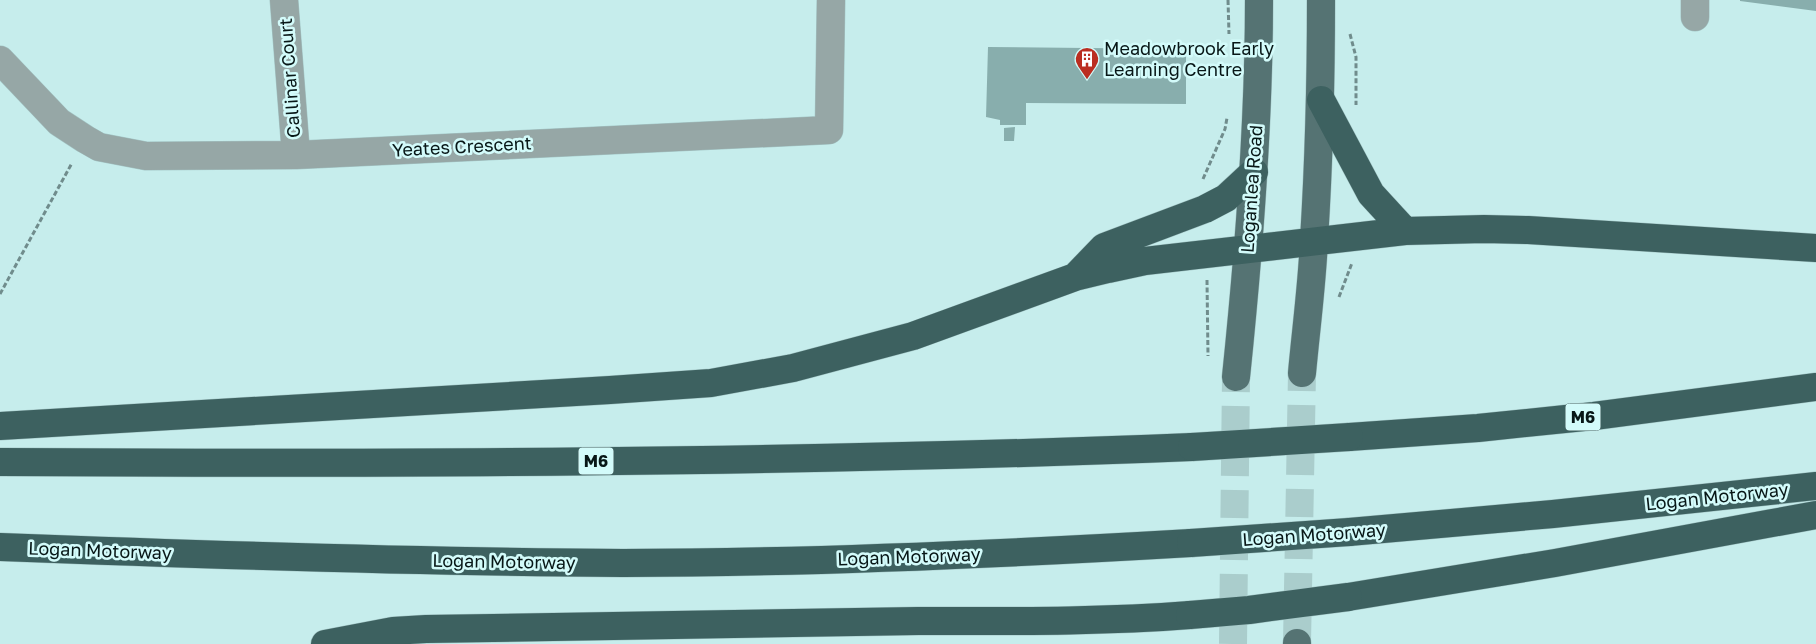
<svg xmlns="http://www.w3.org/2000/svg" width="1816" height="644" font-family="'Golos Text',sans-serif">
<rect width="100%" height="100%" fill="#c6edec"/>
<path fill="#88aead" d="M1740 0H1816V11L1740 1Z
M988 47 1182 49V57L1186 56V104L1026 103V125H1000V120L986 117Z
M1015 127 1014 141H1004V128Z"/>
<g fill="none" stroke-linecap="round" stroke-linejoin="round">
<path stroke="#aacdcc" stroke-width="28" stroke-dasharray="28 14" stroke-linecap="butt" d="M1297 643 1302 373
M1233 644 1236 377"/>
<g stroke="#a4c6c6" stroke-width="29">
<path id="minor" d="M284 0 296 155
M1695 17V0
M0 60 59 122 85 139 99 147 146 156 296 155 829 130 831 0"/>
</g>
<g stroke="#a4c6c6" stroke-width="29">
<path id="major" d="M1302 373C1306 329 1312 285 1314 240 1319 160 1321 80 1321 0
M1236 377C1249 252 1259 126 1259 0
M1297 643V644"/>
</g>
<g stroke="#a4c6c6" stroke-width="29">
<path id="highway" d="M1321 100 1371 194 1405 231
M1076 276 1104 247 1205 209 1226 198 1254 172
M0 426 610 390 711 383 793 368 913 336 1075 277 1108 269 1145 261 1405 231 1484 229 1528 230 1816 248
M1349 437 1478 428 1594 416 1816 387
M0 462C397 464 795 463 1192 447
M1349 532 1553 514 1816 486
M0 547C208 555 415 562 623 563 812 563 1002 554 1191 543
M1348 597 1555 563 1816 515
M325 644 393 631 426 629C590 626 754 623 918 621 1009 621 1099 622 1190 615"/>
</g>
<path stroke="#708c8c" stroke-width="3" stroke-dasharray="5 2.5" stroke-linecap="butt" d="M1228 0 1229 34
M1350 34 1356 57V105
M1203 179 1225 129 1227 118
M1207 280 1208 356
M0 294 72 163
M1339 297 1352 263"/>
<use href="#minor" stroke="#96a7a6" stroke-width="28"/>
<use href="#major" stroke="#557373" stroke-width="28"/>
<use href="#highway" stroke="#3d6160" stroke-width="28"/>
<g stroke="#a4c6c6" stroke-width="29" stroke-linecap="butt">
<path id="highway-bridge" d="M1192 447 1349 437
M1191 543 1349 532
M1190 615 1249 610 1348 597"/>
</g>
<use href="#highway-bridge" stroke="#3d6160" stroke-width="28"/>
</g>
<defs>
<g id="building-pin" transform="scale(1.25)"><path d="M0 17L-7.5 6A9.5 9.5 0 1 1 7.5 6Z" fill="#bb2e21" stroke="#d3fbfa"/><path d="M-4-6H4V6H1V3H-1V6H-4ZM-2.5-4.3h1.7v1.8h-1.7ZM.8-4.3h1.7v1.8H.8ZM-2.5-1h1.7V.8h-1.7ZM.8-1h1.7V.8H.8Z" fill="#fff"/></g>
</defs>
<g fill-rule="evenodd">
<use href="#building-pin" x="1087" y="59"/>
</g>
<g text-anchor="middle" stroke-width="5" stroke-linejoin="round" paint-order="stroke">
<g fill="#d3fbfa" stroke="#455b5b" stroke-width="1">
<rect x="1565.5" y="403.5" width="35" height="27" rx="4"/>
<rect x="578.5" y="447.5" width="35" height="27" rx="4"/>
</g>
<g font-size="16" font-weight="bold" fill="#081717">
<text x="1583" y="423">M6</text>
<text x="596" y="467">M6</text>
</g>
<g font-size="18" fill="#081717" stroke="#d3fbfa" text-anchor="start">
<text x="1104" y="55">Meadowbrook Early<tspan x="1104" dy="21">Learning Centre</tspan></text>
</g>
<g font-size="18" fill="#081717" stroke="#d3fbfa">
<text transform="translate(290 78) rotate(-94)" y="6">Callinar Court</text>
<text transform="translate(462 147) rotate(-3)" y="6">Yeates Crescent</text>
<text transform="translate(1252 189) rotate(-86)" y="6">Loganlea Road</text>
<text transform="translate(1717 497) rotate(-6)" y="6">Logan Motorway</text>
<text transform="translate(1314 535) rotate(-4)" y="6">Logan Motorway</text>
<text transform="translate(100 551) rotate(2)" y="6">Logan Motorway</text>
<text transform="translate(909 557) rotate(-2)" y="6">Logan Motorway</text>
<text transform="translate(504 562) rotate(1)" y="6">Logan Motorway</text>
</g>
</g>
</svg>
